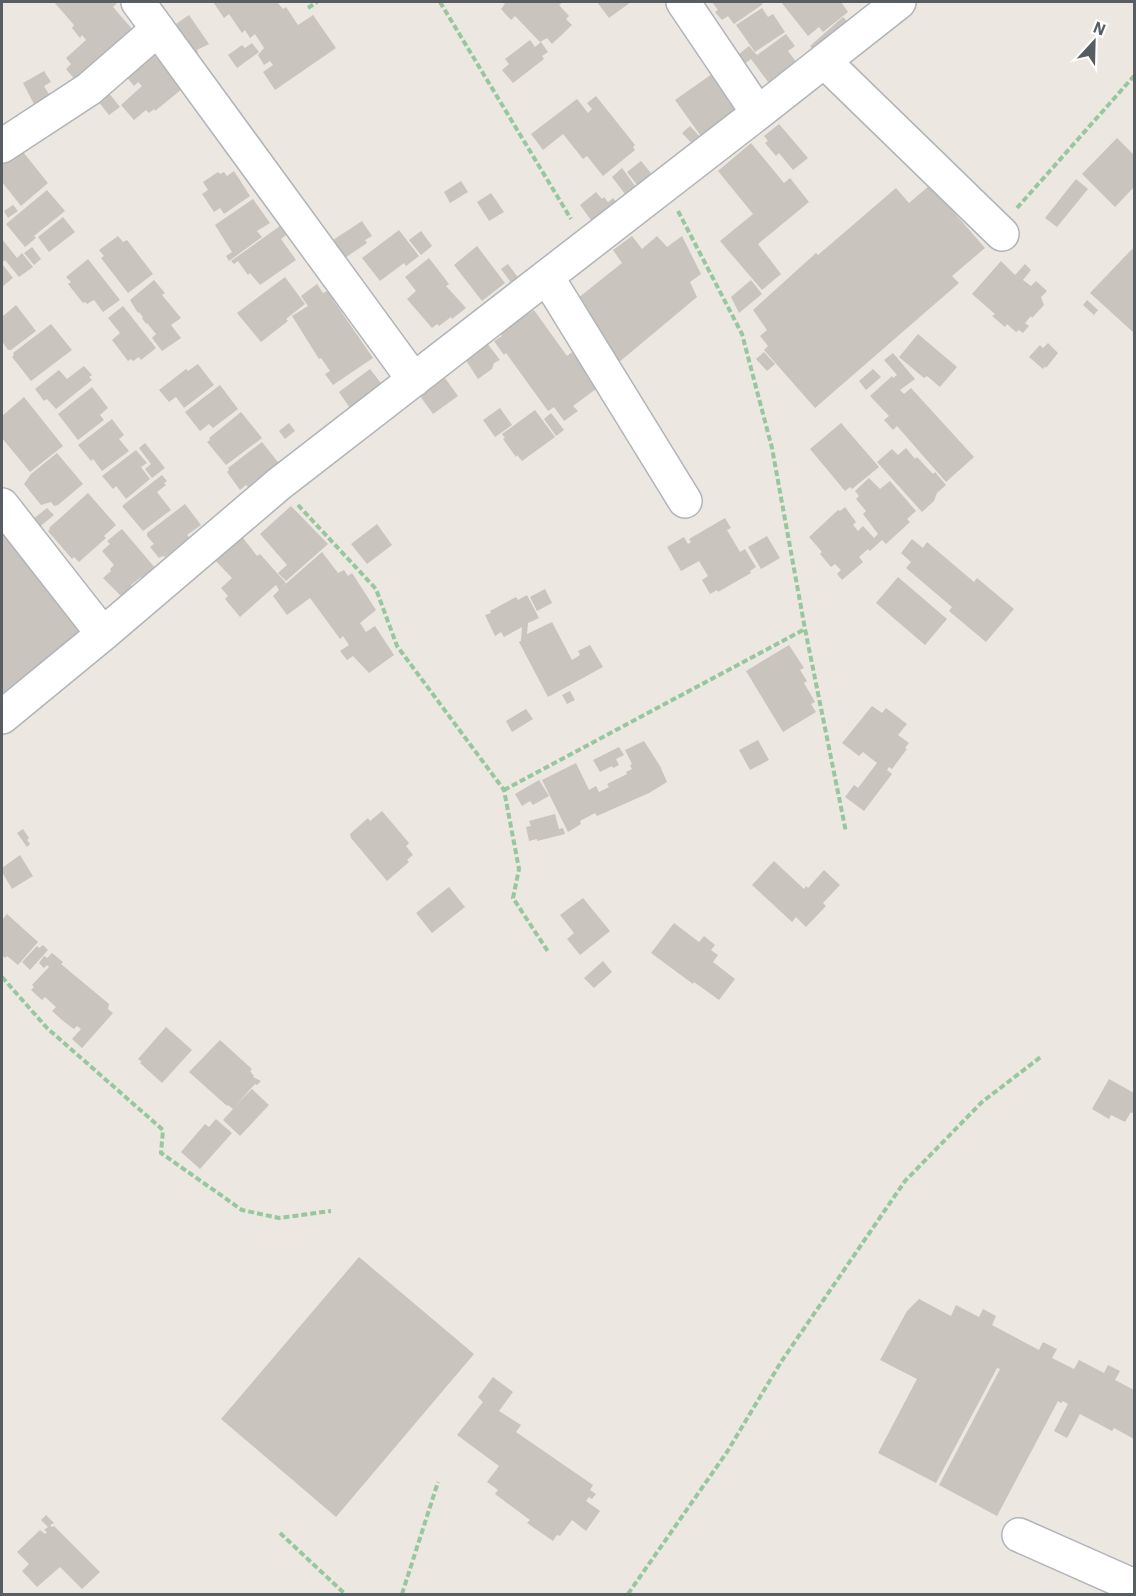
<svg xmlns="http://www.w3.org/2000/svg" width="1136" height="1596" font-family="'IBM Plex Sans',sans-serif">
<rect width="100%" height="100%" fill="#ece7e0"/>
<path fill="#c9c4be" d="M54 2H115L117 3 113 7 140 38 75 80 66 69 71 64 66 58 86 40 82 35 80 38 72 28 74 25Z
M213 2H277L283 9 286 7 298 25 313 15 336 48 275 90 263 72 273 65 270 61 264 65 258 55 264 48 255 34 250 38 245 30 242 33 229 14 224 18Z
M502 2H560L562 3 559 5 569 16 566 19 572 25 552 44 547 38 540 42 515 16 511 20 501 9 505 4Z
M597 2H631L609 18Z
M712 2H761L763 4 734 24 728 16 722 20 715 12 718 10Z
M781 2H841L848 12 823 32 819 27 808 36Z
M762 8 768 17 773 14 785 32 755 52 736 25Z
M189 15 209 44 197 50 198 52 193 56 173 26Z
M843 17 849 23 815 52 810 46Z
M786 34 795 46 788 51 797 63 771 86 751 59 740 67 734 58 749 46 757 55Z
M530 40 535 47 541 42 548 52 542 56 544 59 513 83 502 70 509 64 505 59Z
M252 43 259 52 237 68 228 55 242 45 245 48Z
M151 51 182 89 155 111 154 109 149 113 146 110 134 120 121 105 142 86 138 82 134 86 124 74Z
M44 71 51 82 44 86 52 99 36 108 23 83Z
M712 74 743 110 703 139 675 100Z
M108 92 120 107 109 115 97 100Z
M596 96 635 145 633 147 635 150 603 176 587 156 583 159 563 134 543 150 531 134 577 99 588 113 592 109 587 103Z
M779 124 808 158 793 170 779 153 776 156 765 143 768 141 764 136Z
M690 126 703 140 696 148 682 133Z
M1117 138 1134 155V187L1115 207 1082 174Z
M751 143 784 183 790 178 809 202 758 244 781 274 762 290 720 241 753 214 718 171Z
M19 147 48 183 21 206 2 182V162Z
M641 161 655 178 641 190 627 172Z
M622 168 638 190 628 198 612 177Z
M234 171 250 196 224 214 220 208 214 212 202 194 208 190 203 182 218 172 220 174 224 172 227 176Z
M1076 179 1088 189 1057 227 1045 218Z
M461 181 468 192 450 203 444 192Z
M930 185 985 248 952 276 959 283 815 408 764 350 768 346 760 336 767 330 753 310 816 253 818 255 896 188 909 203Z
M47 190 65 211 34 236 36 238 25 247 6 224Z
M596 192 602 199 604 197 608 202 613 198 621 208 596 227 580 205Z
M491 193 504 212 489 221 477 202Z
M253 199 270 223 257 231 262 237 229 261 226 256 232 252 215 225Z
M13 205 18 211 8 218 4 211Z
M63 217 75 232 49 252 38 237Z
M362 221 372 236 365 240 367 243 339 262 327 244Z
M280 226 286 235 281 239 296 260 260 285 250 273 248 275 238 261 234 264 231 261Z
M399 230 419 256 406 266 404 263 380 281 362 258Z
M421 231 432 246 421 255 409 240Z
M118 236 123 242 127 240 153 274 128 293 101 258 104 256 99 250Z
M632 236 642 249 657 236 667 247 682 236 701 274 690 282 697 297 618 363 578 298 622 263 613 250Z
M2 239 17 258 22 253 33 267 19 277 5 260 2 263Z
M477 246 505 283 482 301 454 265Z
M32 247 41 259 34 265 24 253Z
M1132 249 1134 251V333L1090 293Z
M429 258 449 284 446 286 466 308 452 319 451 317 439 326 437 324 432 328 407 299 416 291 405 277Z
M88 259 120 300 103 312 94 300 87 304 85 302 83 303 68 284 71 282 66 277Z
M1001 261 1015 275 1025 264 1031 270 1023 280 1031 286 1036 281 1047 291 1041 297 1044 305 1032 318 1031 316 1025 323 1029 326 1023 333 1019 330 1016 332 1007 324 1005 327 992 316 995 314 972 294Z
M508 264 519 279 512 284 501 269Z
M3 265 13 278 2 287V267Z
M285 277 305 304 286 319 288 321 261 342 237 313Z
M154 280 165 293 162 295 181 318 171 325 181 338 162 351 152 338 156 334 147 323 146 324 142 318 143 317 139 312 138 313 130 300Z
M751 280 762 294 739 313 731 297Z
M317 284 323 293 327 291 373 358 333 385 325 374 330 371 321 358 319 359 292 316 308 306 301 296Z
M1087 300 1098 310 1094 315 1083 305Z
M16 305 36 331 11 350H8L2 341V317Z
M123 306 156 348 141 360 139 357 133 361 131 359 128 361 112 340 120 333 108 318Z
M534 310 567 356 572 352 590 377 588 378 596 389 573 406 578 411 564 421 554 407 548 411 506 353 504 355 494 341 502 336 499 333Z
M51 324 72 350 31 381 12 357 14 355 13 353Z
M918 334 957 367 940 387 927 376 924 378 899 357Z
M487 343 500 360 494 363 492 369 478 379 465 359Z
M1048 343 1058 353 1046 368 1045 366 1043 369 1029 357 1040 345 1043 348Z
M764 352 775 364 767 371 756 359Z
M893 353 915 379 900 390 904 394 911 388 974 457 946 482 897 426 893 430 884 420 889 416 870 396 892 376 893 378 897 375 884 360Z
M198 364 214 385 184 408 176 397 169 402 159 390 186 369 188 371Z
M84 366 92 375 89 377 92 380 56 409 47 399 44 401 35 389 59 370 67 379Z
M370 369 384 387 352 411 339 392Z
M873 369 881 377 866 390 859 381Z
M445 378 458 396 433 414 420 396Z
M220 385 238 409 213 428 209 424 200 431 185 412Z
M92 387 108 408 100 415 104 420 78 440 58 414Z
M24 397 63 446 30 472 2 438V416Z
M500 408 512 425 495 437 483 420Z
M535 410 555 437 522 461 517 455 516 457 503 439 505 438 502 434Z
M241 412 262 438 226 465 207 442 210 440 209 438Z
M551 413 564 430 556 436 544 419Z
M112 419 124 435 119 439 129 451 102 471 93 459 91 461 78 445Z
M289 423 295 431 285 439 279 431Z
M841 423 879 467 852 489 850 487 845 491 810 449Z
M262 442 281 466 259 483 256 480 248 487 246 485 240 490 227 472 229 470 228 468Z
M145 443 165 468 152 478 145 469 151 464 139 448Z
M906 448 915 459 917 457 933 474 935 472 946 485 937 493 934 501 922 512 877 462 892 449 898 455Z
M136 450 147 463 141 467 150 479 126 499 116 486 113 489 102 476Z
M57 453 83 484 58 505 54 506 51 502 41 505 24 484 31 474Z
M162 475 167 481 164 483 166 485 157 492 171 510 143 531 122 506Z
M869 478 880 489 890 481 916 511 907 519 910 522 886 544 882 540 870 551 868 549 859 557 863 562 842 580 837 574 841 570 835 564 831 567 820 554 822 552 809 537 838 510 840 511 845 507 856 522 853 525 858 531 863 526 874 538 878 534 863 514 866 511 856 499 859 496 855 491Z
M88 493 116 525 104 536 106 538 79 562 74 557 72 559 48 531 50 529 49 528Z
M185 504 201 525 187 535 192 541 184 546 182 544 165 557 163 556 159 558 150 547 154 544 147 536V533Z
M291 506 328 544 286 581 278 573 287 565 260 534Z
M47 508 54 515 38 528 32 520Z
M725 518 731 528 727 530 740 552 745 549 756 567 750 571 751 573 718 592 717 590 710 594 702 580 708 576 699 561 681 571 667 547 684 537 688 544 691 542 689 539Z
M377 524 392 545 367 564 351 544Z
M2 526 84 628 2 694Z
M122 529 156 569 143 580 141 577 131 585 135 589 124 599 103 578 111 571 110 569 114 565 102 551 110 544 107 541Z
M240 534 257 556 260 554 286 583 281 588 322 552 338 573 344 570 348 576 352 573 376 610 360 623 366 632 375 626 394 655 369 673 353 656 347 660 340 651 349 645 343 636 340 639 310 598 287 615 273 596 279 590 276 585 240 617 225 599 228 596 221 588 232 578 213 558Z
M767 536 780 558 761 569 748 547Z
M912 539 923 548 927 542 974 582 977 578 1014 609 986 642 949 611 952 607 906 568 911 562 901 553Z
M898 577 947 619 925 645 876 603Z
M545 589 552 603 537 611 530 597Z
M527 595 539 618 528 623 527 634 552 622 572 660 580 655 578 651 590 645 603 667 548 697 519 642 521 641 522 627 504 637 501 632 495 636 485 615 491 613 490 611 516 597 518 600Z
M789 645 804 668 800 670 807 681 804 683 815 702 811 704 816 712 783 732 746 671Z
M570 691 575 700 567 704 562 695Z
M872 706 882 713 886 708 907 724 898 735 909 743 905 748 907 749 892 769 889 767 887 770 892 774 864 811 845 797 854 785 858 788 877 763 863 752 859 756 842 743Z
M526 709 533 719 512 732 506 721Z
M758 740 769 760 750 770 739 750Z
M644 741 660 766 667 782 649 793 597 816 595 813 580 821 581 824 568 832 542 780 576 763 589 790 596 786 599 792 609 787 607 784 627 774 626 772 632 769 630 765 632 764 625 750Z
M619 747 624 755 616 759 619 765 613 768 612 766 600 772 593 760Z
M539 780 549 796 533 805 530 801 522 806 515 794Z
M382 811 409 843 406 846 413 855 407 860 409 862 387 881 351 838 350 834 368 818 370 821Z
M555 814 559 829 563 828 565 834 537 841V839L529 841 526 827 531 826 529 821Z
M23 829 29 838 27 840 30 844 27 847 17 833Z
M20 855 33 876 12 889 2 872V868Z
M774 861 804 889 806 886 808 888 824 870 840 885 823 903 826 906 806 927 796 917 792 922 752 885Z
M449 887 465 907 432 933 416 913Z
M583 898 610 931 580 955 567 939 574 933 560 915Z
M7 914 38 942 18 965 7 956 5 958 2 955V920Z
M674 923 699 942 704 936 715 945 711 950 718 955 713 962 735 979 719 1000 694 982 693 984 651 953Z
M43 945 48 950 30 970 22 962 37 946 39 948Z
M52 953 63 962 61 964 109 1004 108 1009 113 1013 82 1048 72 1039 81 1029 77 1026 74 1029 63 1021 52 1011 56 1007 45 997 42 1000 31 990 34 987 32 985 49 967 47 965 44 968 39 963 44 956 47 958Z
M603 961 612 972 594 988 584 978Z
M166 1027 192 1050 162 1083 140 1063 142 1062 138 1059Z
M220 1040 252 1069 250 1071 254 1076 253 1077 261 1081 257 1085 255 1084 236 1105 252 1089 269 1105 240 1136 223 1120 233 1109 228 1105 227 1106 189 1072Z
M1109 1079 1134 1093V1114L1131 1112 1125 1122 1111 1115 1109 1119 1092 1109Z
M216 1119 232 1133 200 1169 181 1152 205 1124 209 1127Z
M359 1257 474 1354 336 1517 221 1419Z
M919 1299 951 1316 956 1305 979 1317 983 1309 996 1316 992 1325 1039 1350 1043 1342 1057 1349 1052 1358 1074 1369 1079 1360 1104 1373 1108 1365 1120 1371 1115 1380 1134 1390V1439L1114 1428 1112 1431 1080 1414 1067 1438 1054 1431 1068 1404 1063 1401 1061 1403 1058 1401 997 1516 939 1485 1000 1369 997 1368 936 1483 878 1453 917 1379 880 1360 907 1311Z
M493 1377 513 1392 499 1411 521 1425 516 1432 593 1485 590 1490 596 1494 592 1499 589 1497 586 1501 600 1511 586 1531 572 1520 560 1536 557 1535 553 1541 527 1523 530 1520 495 1494 498 1490 487 1482 499 1466 457 1435 483 1402 478 1397Z
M46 1515 54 1523 50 1525 52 1527 54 1526 100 1572 82 1589 60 1567 37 1587 22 1571 29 1564 17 1552 40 1530 45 1534 47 1532 44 1530 48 1527 41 1520Z"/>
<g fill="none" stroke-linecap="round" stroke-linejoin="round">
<g stroke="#b1b4b8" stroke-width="36">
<path id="minor" d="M138 2 414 380
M683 2 758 113
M824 61 1002 234
M2 146 89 89 158 29
M547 277 685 501
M2 505 103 634
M2 717 103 634 279 484 758 113 899 2
M1019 1535 1134 1586"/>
</g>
<path stroke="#96c79e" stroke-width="4" stroke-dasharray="6 3" stroke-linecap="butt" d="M440 2 571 219
M308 8 317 2
M1017 208 1134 76
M678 211 742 334 772 448 805 629 846 832
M298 505 376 589 397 646 504 790 519 869 513 898 549 953
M504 790 805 629
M2 977 47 1028 163 1130 161 1153 242 1210 279 1218 331 1211
M280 1533 345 1594
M402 1594 438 1482
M628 1594 727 1452 781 1362 905 1181 982 1102 1042 1056"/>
<use href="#minor" stroke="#fff" stroke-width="33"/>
</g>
<rect width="1136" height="1596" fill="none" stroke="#585d61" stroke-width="6"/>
<g transform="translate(1094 42) rotate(22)" stroke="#ffffff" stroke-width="4.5" paint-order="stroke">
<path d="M0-4.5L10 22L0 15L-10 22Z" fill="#585d61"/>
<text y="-9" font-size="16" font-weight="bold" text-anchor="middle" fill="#585d61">N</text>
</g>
</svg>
